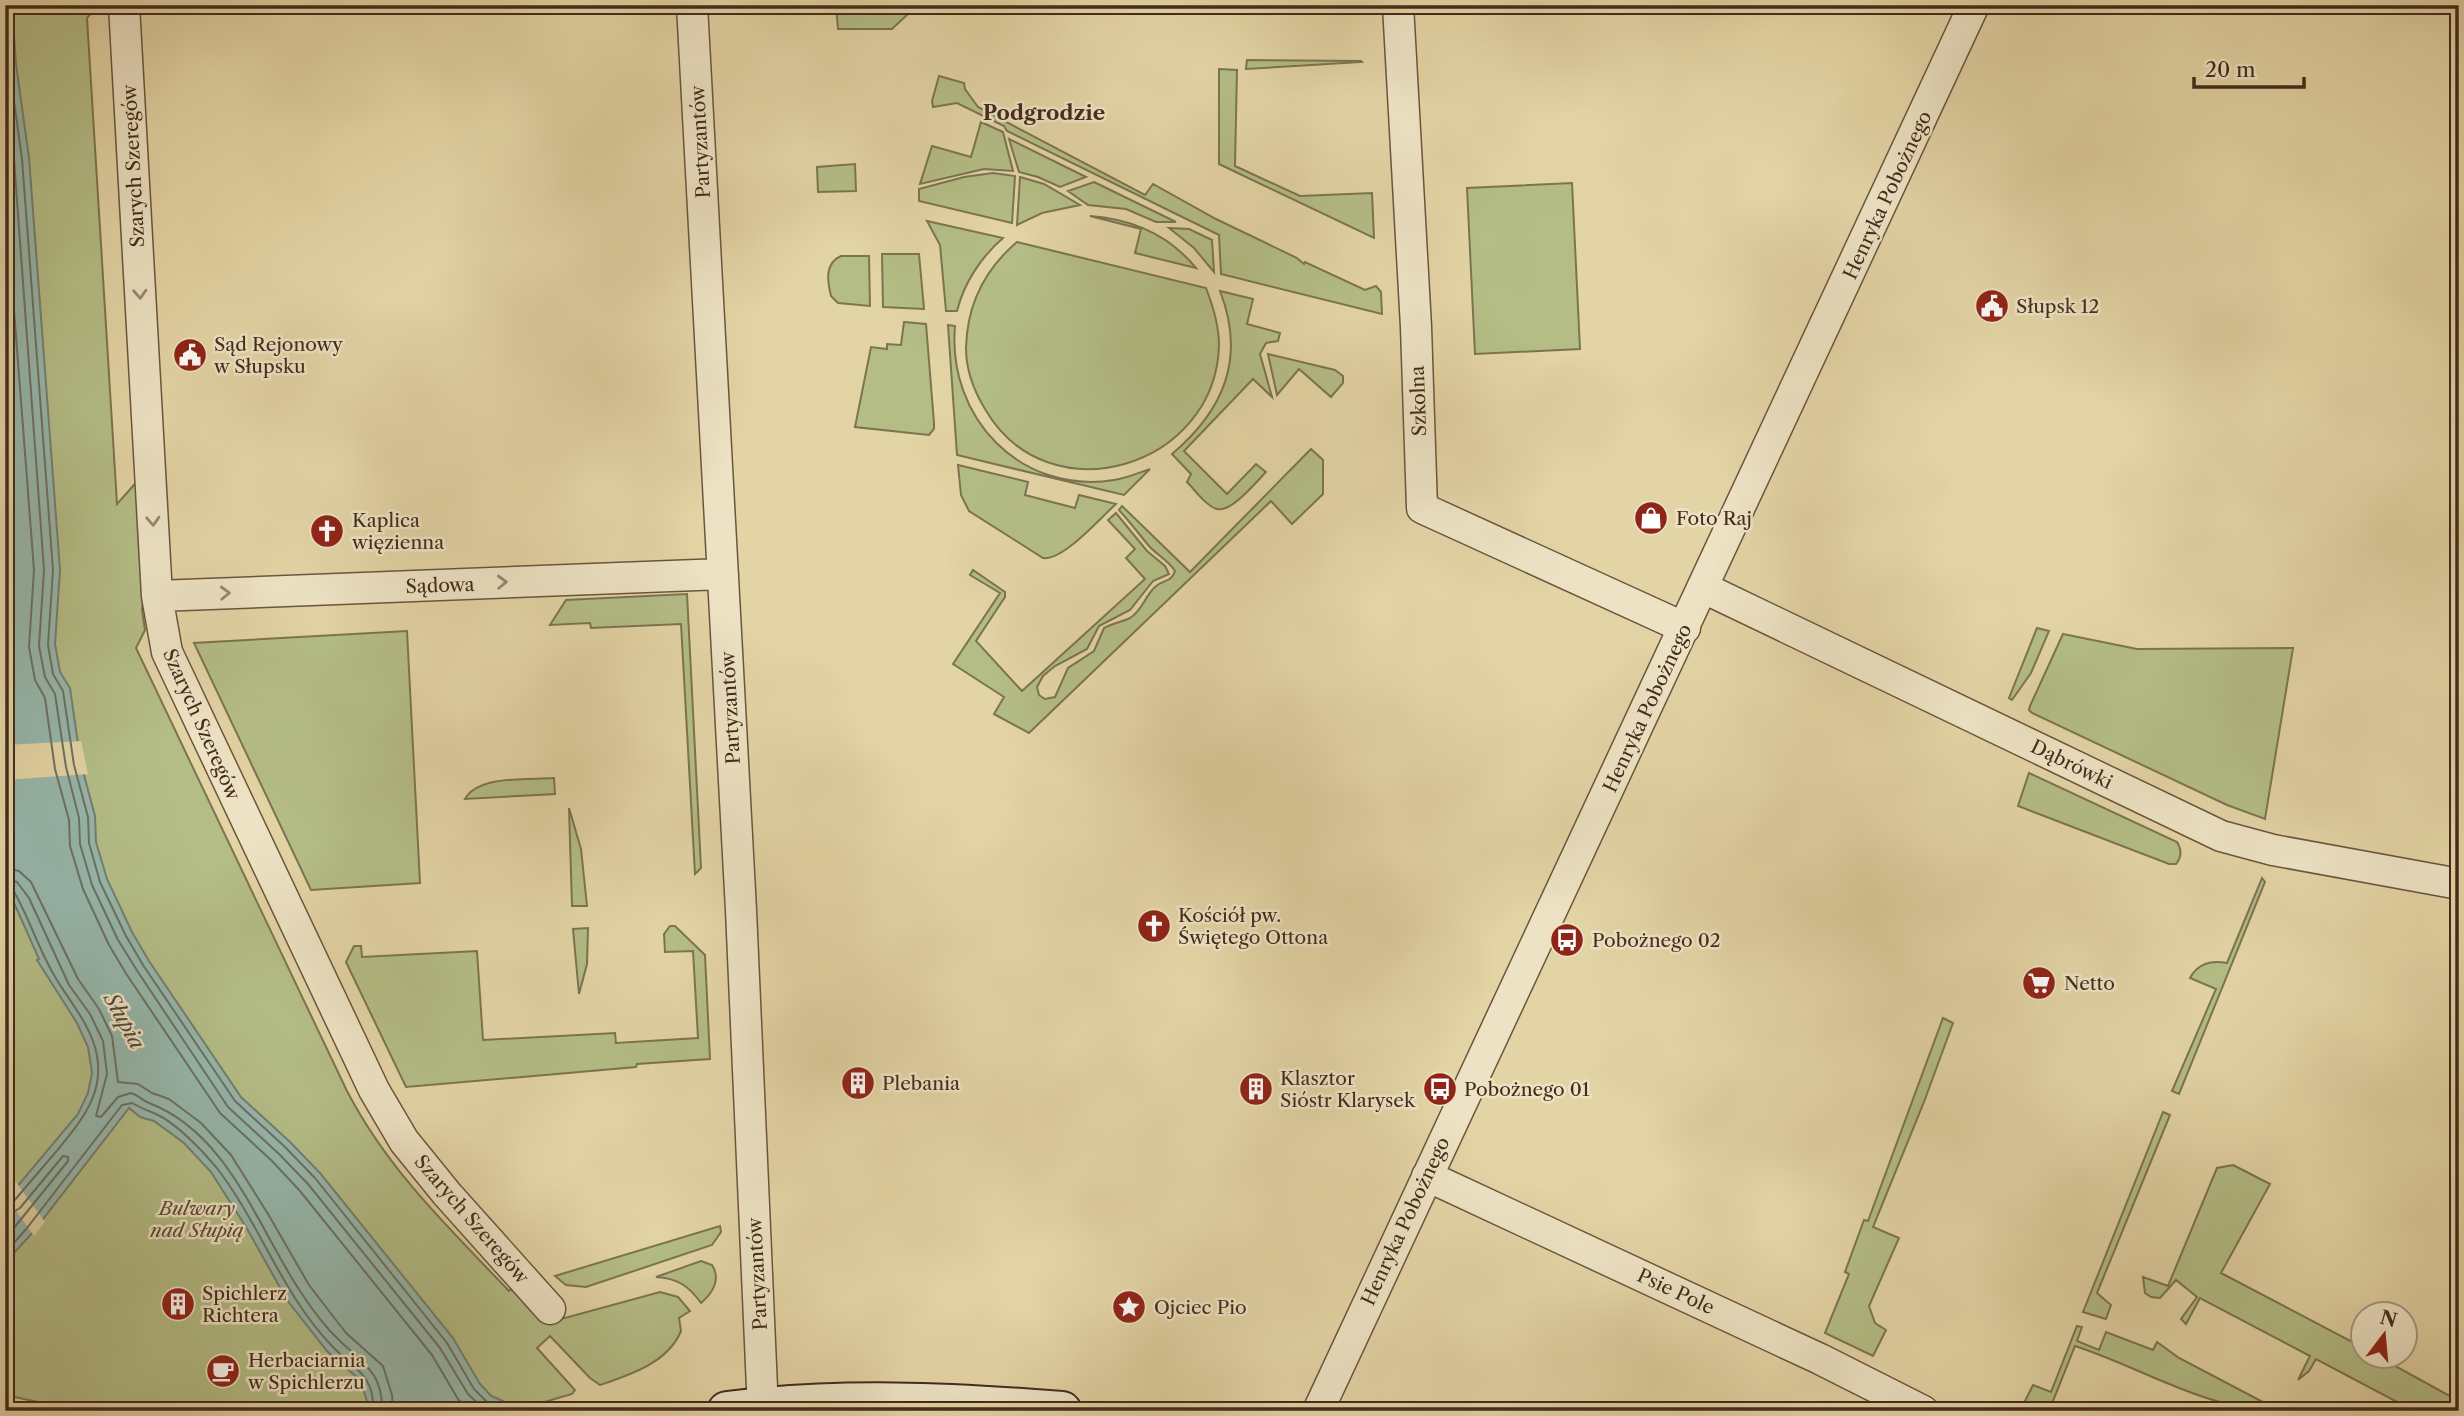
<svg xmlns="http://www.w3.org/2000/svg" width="2464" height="1416" font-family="'Libre Caslon Text',serif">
<rect width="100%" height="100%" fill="#e3d4a5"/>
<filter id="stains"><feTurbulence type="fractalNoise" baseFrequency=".00286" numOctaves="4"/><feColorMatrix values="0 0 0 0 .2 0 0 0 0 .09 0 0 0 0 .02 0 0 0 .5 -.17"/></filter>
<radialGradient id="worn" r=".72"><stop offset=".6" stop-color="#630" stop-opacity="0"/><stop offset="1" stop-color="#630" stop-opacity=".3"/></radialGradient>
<path fill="#b4bd86" stroke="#7c7451" stroke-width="2" d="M5 5H98L87 18 117 504 141 477 146 570 142 610 145 630 136 648 347 1091C388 1170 448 1227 509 1291L511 1289 525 1303 554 1321 660 1292 678 1297 690 1311 679 1318 681 1331C668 1363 629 1375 600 1385L590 1378 550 1336 537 1348 575 1390 572 1394 521 1409 491 1396 480 1384 367 1401 366 1411H80L5 1395Z
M836 5H910L909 13 892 29H838Z
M1247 60 1361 61 1362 62 1246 69Z
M1219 69 1237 70 1235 166 1300 196 1372 193 1374 238 1219 164Z
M939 76 964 83 965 89 978 107 1145 195 1153 184 1216 219 1297 258 1304 264 1305 262 1365 290 1376 286 1381 292 1382 314 1221 274 1219 235 1007 131 1004 126 957 103 933 107 932 101Z
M981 122 1003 132 1013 171 984 169 920 184 932 146 971 157Z
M1009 139 1086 177 1060 187 1038 177 1019 172Z
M855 164 856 191 818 192 817 167Z
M993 173 1015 176 1012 223 919 201V189L964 177Z
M1020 177 1044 184 1080 205 1042 213 1017 225Z
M1094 182 1176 222H1156L1126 209 1088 205 1068 191Z
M1572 183 1580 349 1475 354 1467 188Z
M1090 216C1131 219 1169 235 1196 268L1135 253 1141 229Z
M927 221 1003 238C981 257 964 283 957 311H946L940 245Z
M1169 228 1189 229 1212 240 1214 272 1194 248Z
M1017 242 1206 288C1213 306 1219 325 1219 345 1216 468 1048 518 985 409 974 391 966 370 966 348 967 304 984 270 1017 242Z
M919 254 924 309 883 307 882 254Z
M841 256H869L870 306 838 303 831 296C827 280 825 263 841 256Z
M1220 291 1253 299 1247 324 1280 333 1278 341 1266 343 1260 354 1272 397 1253 379 1184 451 1227 494 1256 464 1266 472C1256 482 1231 513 1217 509 1206 506 1195 490 1187 482L1191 474 1172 454C1224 410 1246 358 1220 291Z
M904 322 926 324 934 423V429L929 435 855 427 871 347 887 349V344L901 345Z
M948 325 955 326C947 417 1020 495 1114 480 1127 478 1138 473 1150 469L1124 495 957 455Z
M1268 354 1335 370 1343 376V383L1331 397 1299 369 1277 395Z
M1311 449 1323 460V494L1292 524 1271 501 1029 733 994 714 1004 697 953 664 1000 593 970 575 973 570 1005 592V597L976 641 1022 691 1145 579 1126 558 1135 549 1108 520 1116 513 1147 551 1165 566 1169 574 1153 581 1130 610 1099 626 1087 649 1055 666 1043 676 1037 687 1039 695 1045 699 1055 697 1068 668 1094 651 1104 628C1113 623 1122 622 1130 618 1142 611 1145 596 1155 587 1163 579 1171 583 1175 571 1168 560 1157 555 1149 546 1139 534 1130 522 1119 510L1122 506 1190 572Z
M958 465 1028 482 1025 495 1075 508 1079 495 1116 504C1100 518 1063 561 1043 558L969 511 961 495Z
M687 594 701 868 695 874 681 624 591 628 590 623 550 625 566 600Z
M2037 628 2049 631 2031 673 2012 700 2009 698Z
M407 631 420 883 311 890 194 643Z
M2063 634 2137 649 2293 648 2265 819 2227 805 2032 713 2029 710 2030 706Z
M2029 773 2177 842C2182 850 2182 857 2176 864H2169L2018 806Z
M554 778 555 794 465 799C478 775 529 780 554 778Z
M569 808 581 849 587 906H572Z
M2262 878 2265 882 2179 1094 2172 1091 2216 989 2190 978C2198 963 2211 960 2227 963Z
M670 926H675L705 955 710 1059 637 1064 636 1067 406 1087 346 962 354 946H361L362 957 477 951 483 1040 615 1033 616 1043 698 1038 693 951 665 952 664 934Z
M588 928 587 964 579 994 573 929Z
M1943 1018 1953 1023 1924 1102 1873 1227 1899 1238 1869 1306 1875 1323 1886 1330 1873 1356 1825 1333 1849 1274 1845 1272 1864 1220 1868 1221Z
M2163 1112 2170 1115 2097 1293 2111 1305 2106 1319 2083 1312Z
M2233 1165 2270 1184 2221 1273 2362 1347V1356L2379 1357 2459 1401V1411H2414L2316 1359 2309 1371 2298 1380 2310 1356 2200 1298 2186 1324 2181 1319 2197 1297 2176 1280 2160 1298 2151 1297 2145 1293 2143 1277 2168 1286 2217 1168Z
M720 1226 721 1232 712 1245 586 1287 566 1285 555 1276Z
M701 1261 712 1265C721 1279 713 1293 701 1303 689 1286 677 1278 656 1277Z
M2077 1326 2082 1327 2077 1341 2099 1350 2106 1332 2153 1350 2157 1342 2179 1358 2280 1411C2207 1411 2143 1368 2075 1346L2049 1411H2020L2033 1385 2051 1392Z"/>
<path fill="#96b7ac" stroke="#757f72" stroke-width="2" d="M5 5H12L16 64 29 158 60 570 55 644 60 672 70 688 81 764 95 816 96 842 107 879 132 932 149 961 241 1097 290 1142 320 1173 453 1338 480 1384 491 1396 521 1409 366 1411 367 1401 360 1380 327 1351 287 1300 246 1227 211 1172 184 1143 154 1121 140 1117 129 1108 33 1232 5 1263V1201L78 1114 88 1093 92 1073 88 1047 77 1023 37 960 39 959 15 905 12 906 5 885Z"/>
<path fill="#e3d4a5" d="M81 741 88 774 5 780V745Z
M16 1182 45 1222 34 1236 5 1195Z"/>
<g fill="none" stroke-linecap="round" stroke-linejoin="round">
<path stroke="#6c7164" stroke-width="2" d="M6 5 9 65 22 159 53 570 48 645 53 674 63 691 74 765 88 817 89 843 100 882 126 936 143 965 235 1101 285 1147 315 1178 447 1343 474 1389 487 1402 508 1411
M5 101 14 159 44 570 39 646 45 677 55 694 66 767 79 818 80 844 92 885 118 940 136 969 228 1107 279 1154 308 1184 440 1348 468 1394 486 1411
M5 193 34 570 29 647 35 680 45 698 55 769 69 820 70 846 83 889 109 945 127 975 220 1113 272 1161 300 1191 432 1355 458 1399 469 1411
M5 868 19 871 31 882 78 979 99 1009 112 1036 118 1082 138 1084 152 1093 169 1099 201 1123 231 1155 268 1214 309 1285 346 1333 383 1366 392 1395 393 1411
M5 879 17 882 29 898 69 985 90 1014 103 1041 107 1074 96 1116 101 1117 118 1097 131 1093C138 1095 143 1101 149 1103 228 1133 257 1226 300 1291 311 1308 326 1328 340 1341 364 1364 383 1373 382 1411
M5 888 13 890C29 917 38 948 54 975 67 998 86 1019 94 1044 109 1090 82 1120 55 1153 41 1169 27 1186 13 1202L5 1204
M5 1213 13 1212 20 1208 63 1156 68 1157V1161L5 1239
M5 1253 27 1228 122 1105 132 1103C141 1108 147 1110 156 1114 176 1123 202 1150 216 1167 260 1223 282 1295 333 1347 354 1369 375 1375 373 1411"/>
<g stroke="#6b553e" stroke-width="33">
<path id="minor" d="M124 5 157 596 167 652 374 1090 404 1141 447 1194 550 1309
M692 5 741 910 763 1411
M1398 5 1416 327 1422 508 1685 628
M1704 588 2221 836 2273 850 2459 884
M157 596 723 574
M1427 1176 1820 1359 1923 1411
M1318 1411 1974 5"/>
</g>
<g stroke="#432b1c" stroke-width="42">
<path id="secondary" d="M727 1411C838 1397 951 1402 1062 1411"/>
</g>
<use href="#minor" stroke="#ede3c4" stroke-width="30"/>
<use href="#secondary" stroke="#ede3c4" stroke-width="38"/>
</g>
<defs><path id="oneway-chevron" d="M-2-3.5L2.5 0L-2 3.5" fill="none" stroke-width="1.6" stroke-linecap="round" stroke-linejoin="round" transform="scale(1.75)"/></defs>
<g stroke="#988770">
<use href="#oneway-chevron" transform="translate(140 294) rotate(87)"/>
<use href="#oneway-chevron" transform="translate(153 521) rotate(87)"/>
<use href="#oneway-chevron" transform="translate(502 582) rotate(-2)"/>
<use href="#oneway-chevron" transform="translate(225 593) rotate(-2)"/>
</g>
<defs>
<g id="civic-disc" transform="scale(1.75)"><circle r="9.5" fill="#8f2418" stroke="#ede3c4"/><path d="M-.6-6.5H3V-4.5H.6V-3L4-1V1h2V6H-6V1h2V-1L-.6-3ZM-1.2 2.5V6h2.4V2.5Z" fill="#fff"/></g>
<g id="shop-disc" transform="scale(1.75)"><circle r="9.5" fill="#8f2418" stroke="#ede3c4"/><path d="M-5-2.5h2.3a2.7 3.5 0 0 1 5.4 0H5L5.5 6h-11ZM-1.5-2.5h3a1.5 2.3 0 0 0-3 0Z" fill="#fff"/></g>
<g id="church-disc" transform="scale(1.75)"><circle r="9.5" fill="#8f2418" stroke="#ede3c4"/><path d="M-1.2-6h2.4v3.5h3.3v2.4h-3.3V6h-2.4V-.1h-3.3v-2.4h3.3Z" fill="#fff"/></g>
<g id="bus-disc" transform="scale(1.75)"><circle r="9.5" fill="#8f2418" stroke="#ede3c4"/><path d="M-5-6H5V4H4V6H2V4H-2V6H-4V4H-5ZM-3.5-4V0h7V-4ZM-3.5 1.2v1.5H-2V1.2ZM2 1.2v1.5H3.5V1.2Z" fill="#fff"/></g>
<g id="supermarket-disc" transform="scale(1.75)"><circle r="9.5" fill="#8f2418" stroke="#ede3c4"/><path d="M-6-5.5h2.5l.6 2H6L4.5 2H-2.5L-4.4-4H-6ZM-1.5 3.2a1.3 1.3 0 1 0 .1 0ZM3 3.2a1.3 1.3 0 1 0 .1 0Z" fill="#fff"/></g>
<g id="building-disc" transform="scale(1.75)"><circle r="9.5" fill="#8f2418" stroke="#ede3c4"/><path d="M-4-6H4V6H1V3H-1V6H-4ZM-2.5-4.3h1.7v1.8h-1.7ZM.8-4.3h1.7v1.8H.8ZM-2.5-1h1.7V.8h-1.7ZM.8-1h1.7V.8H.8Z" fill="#fff"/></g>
<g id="sight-disc" transform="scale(1.75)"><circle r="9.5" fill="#8f2418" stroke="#ede3c4"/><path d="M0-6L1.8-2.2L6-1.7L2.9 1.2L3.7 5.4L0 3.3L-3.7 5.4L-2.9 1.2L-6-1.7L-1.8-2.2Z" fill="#fff"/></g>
<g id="cafe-disc" transform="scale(1.75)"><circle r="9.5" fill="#8f2418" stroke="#ede3c4"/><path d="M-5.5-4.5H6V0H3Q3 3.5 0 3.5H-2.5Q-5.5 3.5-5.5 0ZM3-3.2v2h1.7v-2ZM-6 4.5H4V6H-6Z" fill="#fff"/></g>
</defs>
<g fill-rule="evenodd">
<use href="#civic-disc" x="1992" y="306"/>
<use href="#civic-disc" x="190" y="355"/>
<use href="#shop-disc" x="1651" y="518"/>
<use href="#church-disc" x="327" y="531"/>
<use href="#church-disc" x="1154" y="926"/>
<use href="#bus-disc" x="1567" y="940"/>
<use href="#supermarket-disc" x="2039" y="983"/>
<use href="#building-disc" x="858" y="1083"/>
<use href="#building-disc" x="1256" y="1089"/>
<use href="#bus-disc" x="1440" y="1089"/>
<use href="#building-disc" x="178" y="1304"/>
<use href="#sight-disc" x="1129" y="1307"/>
<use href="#cafe-disc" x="223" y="1371"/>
</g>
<g text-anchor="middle" stroke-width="5" stroke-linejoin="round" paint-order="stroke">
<g font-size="19" fill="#432b1c" stroke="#ede3c4">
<text transform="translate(700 142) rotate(-93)" y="7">Partyzantów</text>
<text transform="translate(133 166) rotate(-93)" y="7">Szarych Szeregów</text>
<text transform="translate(1887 195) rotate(-65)" y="7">Henryka Pobożnego</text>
<text transform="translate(1418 401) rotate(-92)" y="7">Szkolna</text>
<text transform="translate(440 585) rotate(-2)" y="7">Sądowa</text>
<text transform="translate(730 708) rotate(-93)" y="7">Partyzantów</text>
<text transform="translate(1647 708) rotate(-65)" y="7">Henryka Pobożnego</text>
<text transform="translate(202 724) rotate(66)" y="7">Szarych Szeregów</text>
<text transform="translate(2072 764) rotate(26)" y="7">Dąbrówki</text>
<text transform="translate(472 1219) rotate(49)" y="7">Szarych Szeregów</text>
<text transform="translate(1405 1221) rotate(-65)" y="7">Henryka Pobożnego</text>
<text transform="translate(757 1274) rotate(-93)" y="7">Partyzantów</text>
<text transform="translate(1676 1291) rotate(25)" y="7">Psie Pole</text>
</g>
<g font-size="19" fill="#432b1c" stroke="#ede3c4" text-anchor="start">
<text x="2016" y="313">Słupsk 12</text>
<text x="214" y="351">Sąd Rejonowy<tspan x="214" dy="22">w Słupsku</tspan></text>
<text x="1676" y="525">Foto Raj</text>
<text x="352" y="527">Kaplica<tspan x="352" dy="22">więzienna</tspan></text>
<text x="1178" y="922">Kościół pw.<tspan x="1178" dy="22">Świętego Ottona</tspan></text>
<text x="1592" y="947">Pobożnego 02</text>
<text x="2064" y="990">Netto</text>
<text x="1280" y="1085">Klasztor<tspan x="1280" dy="22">Sióstr Klarysek</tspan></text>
<text x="882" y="1090">Plebania</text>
<text x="1464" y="1096">Pobożnego 01</text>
<text x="202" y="1300">Spichlerz<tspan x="202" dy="22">Richtera</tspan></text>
<text x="1154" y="1314">Ojciec Pio</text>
<text x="248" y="1367">Herbaciarnia<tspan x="248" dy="22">w Spichlerzu</tspan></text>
</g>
<g font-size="19" font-style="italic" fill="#5a4831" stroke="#ede3c4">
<text x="197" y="1215">Bulwary<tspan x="197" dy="22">nad Słupią</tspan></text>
</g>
<g font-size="21" font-weight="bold" fill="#432b1c" stroke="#ede3c4">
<text x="1044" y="120">Podgrodzie</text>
</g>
<g font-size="21" font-style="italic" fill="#544739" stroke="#ede3c4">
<text transform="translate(124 1021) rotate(61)" y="7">Słupia</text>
</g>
</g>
<rect width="2464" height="1416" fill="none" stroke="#e3d4a5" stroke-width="28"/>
<rect x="7" y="7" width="2450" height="1402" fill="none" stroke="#432b1c" stroke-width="3.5"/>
<rect x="14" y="14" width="2436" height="1388" fill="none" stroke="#432b1c" stroke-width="2"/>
<g transform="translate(2384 1335) rotate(16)"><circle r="33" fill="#ede3c4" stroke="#a99981" stroke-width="2"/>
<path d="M0-5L12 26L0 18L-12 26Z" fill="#8f2418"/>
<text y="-10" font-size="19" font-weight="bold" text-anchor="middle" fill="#432b1c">N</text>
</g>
<path d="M2194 77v10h110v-10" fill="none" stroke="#432b1c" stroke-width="3.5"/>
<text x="2205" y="77" font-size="21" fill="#432b1c" stroke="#ede3c4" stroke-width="5" paint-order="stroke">20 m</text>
<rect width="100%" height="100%" filter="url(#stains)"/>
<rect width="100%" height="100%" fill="url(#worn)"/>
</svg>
